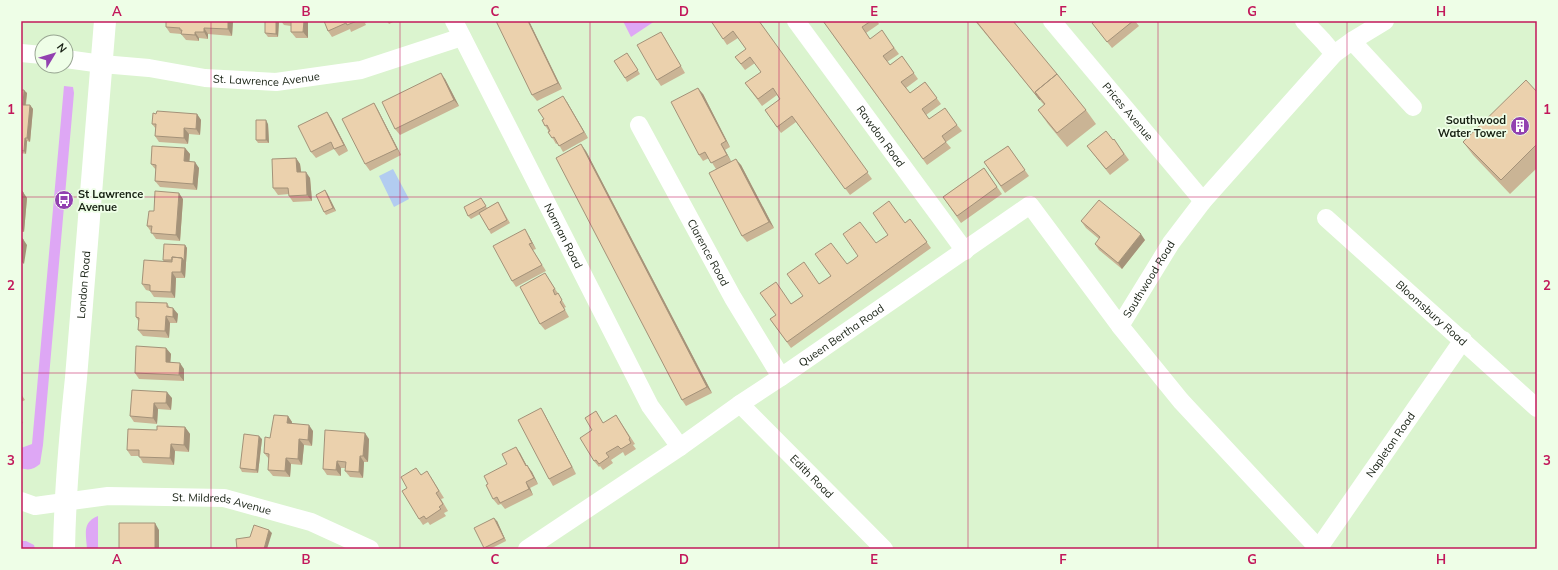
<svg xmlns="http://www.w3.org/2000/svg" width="1558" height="570" font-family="Mulish,sans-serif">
<rect width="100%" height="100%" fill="#dbf4cf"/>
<path fill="#dea7f5" d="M623 21H655L631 37Z
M64 86 73 87 74 93 43 445 40 464C34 469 29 471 21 468V448L32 444Z
M98 516V549H87C86 534 82 522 98 516Z
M21 541H26L34 545 35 549H21Z"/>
<path fill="#b2ccf0" d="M393 169 409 199 394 207 379 176Z"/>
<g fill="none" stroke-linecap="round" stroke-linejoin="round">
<g stroke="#fff" stroke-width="18">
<path id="s1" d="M454 21 650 406 680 447"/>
<path id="s2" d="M796 21 965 251"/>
<path id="s3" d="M1052 21 1203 201"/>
<path d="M1304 21 1323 41 1334 54"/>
<path d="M1352 41 1413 107"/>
<path d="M21 53 42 55"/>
<path id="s4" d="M66 59 102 64 149 68 205 78 276 82 361 70 462 37"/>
<path id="s5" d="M639 125 733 298 781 377"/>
<path id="s6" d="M1326 218 1537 408"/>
<path id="s7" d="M1120 326 1171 243 1203 201 1334 54 1352 41 1385 21"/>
<path id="s8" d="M740 404 884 549"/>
<path id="s9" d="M21 501 35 506 108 496 224 498 311 522 370 549"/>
<path id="s10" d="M527 549 680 447 740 404 781 377 1030 205 1120 326 1181 401 1319 549"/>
<path id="s11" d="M1318 549 1463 340"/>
</g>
<path stroke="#fff" stroke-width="22" id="s12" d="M64 549C65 492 70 435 76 378L105 21"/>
</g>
<path fill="#cab495" d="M233 21 232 36 208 34V39L199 38V41L186 40 181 34 170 33 166 27Z
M279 21 278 37H268L265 33Z
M281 21H308V38H296L291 32V26L284 25Z
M324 21H370L365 23 366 25 351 32 350 29 332 37 328 31Z
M387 21H395L389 24Z
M529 21 562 89 537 101 532 95Z
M711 21H759L872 179 850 195 796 122 781 133 765 110 780 99 777 95 762 106 745 83 761 72 755 63 745 70 735 57 746 49 738 38 727 45Z
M823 21H877L879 24 866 33 870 39 893 46 899 54 887 62 890 65 902 56 918 79 906 88 910 93 925 82 941 104 926 115 929 119 957 125 962 131 946 142 951 148 927 165Z
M975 21H1013L1086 110 1096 124 1067 147 1048 124 1038 110 1044 105Z
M1095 21H1135L1139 26 1112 48 1092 23Z
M661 32 665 38 685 73 661 86 657 80Z
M629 56 640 74 627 82 625 78Z
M445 79 459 106 400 135 395 129Z
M21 90 27 93 26 105H30L33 109 30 142 27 141 26 154 21 153Z
M1537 92V168L1510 194 1473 155 1463 142Z
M703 94 730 147 725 150 731 161 741 165 774 228 747 242 742 236 716 169 709 158 703 161 699 155Z
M567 102 588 138 563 152 558 143 556 144 542 120Z
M374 103 378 110 401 155 370 171 365 164Z
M197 114 201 120 200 135 189 134 188 144 159 142 155 136 156 129 152 124Z
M331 118 348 151 339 156 334 149 316 158 311 152Z
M268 124 269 143H258L256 140Z
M1114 139 1129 160 1110 175 1087 146 1113 140Z
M1008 146 1029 176 1005 193 984 162Z
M185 148 190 154 189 161 199 168 197 190 160 187 155 181 156 170 151 164Z
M586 151 712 393 686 406 682 400Z
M296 158 300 164 301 172 310 178 312 201 293 202 289 196V194L278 195 273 188Z
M984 168 1002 194 961 223 943 197Z
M21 191 27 198 24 232H21Z
M327 193 336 211 326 215 324 212Z
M183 199 180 241 156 239 147 226 154 211Z
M483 201 487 208 498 202 510 223 491 234 480 214 471 219 468 216Z
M910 219 931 248 791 348 770 319Z
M1081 221 1145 240 1122 269 1099 250 1095 244 1099 239 1086 228Z
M529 236 536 249 533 250 546 271 516 287 512 281Z
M185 245 187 248 185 278H176L175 298 154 297 150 291 146 290 142 284 164 261 163 260Z
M545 273 559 295 566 307 564 308 569 317 545 330 540 324Z
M167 303 170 308 178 314 177 323H170L169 338 143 336 138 330 139 322 136 317Z
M166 348 171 354 170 362 184 369V381L139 379 135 373Z
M132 390 172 398 171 410 158 409 157 424 134 422 130 416Z
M21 394 25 400 21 402Z
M541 408 545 415 576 474 553 486 549 479Z
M616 415 635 444 633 445 636 449 625 456 623 452 611 460 613 463 603 470 600 466 599 467 594 461 603 423Z
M288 416 292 422V424L313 431 312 446 304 445 302 465 291 464 290 477 273 476 268 470 269 459 264 453 270 438Z
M21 419 23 423 21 424Z
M185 427 190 434 189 452 175 451 174 465 143 463 139 456H131L127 450 157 430Z
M262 439 258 473 242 472 240 468Z
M369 439 368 462H364L363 478 350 477 345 471V468H341V476L327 475 323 469Z
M520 453 527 466 532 472 538 484 530 488 533 495 505 509 501 504 498 505 493 499 507 464Z
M421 475 431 477 444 498 441 499 448 511 444 513 446 516 430 525 428 522 423 525 419 519 407 488Z
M497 521 506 541 490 549H484V548Z"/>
<path fill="#a49279" d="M228 21H233L232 36 228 29Z
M276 21H279L278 37 276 34Z
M304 21H308V38L303 32Z
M528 21H529L562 89 558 83Z
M204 28 208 34V39L204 32Z
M195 32 199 38V41L195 35Z
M441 73 445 79 459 106 454 100Z
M698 88 703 94 730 147 726 141Z
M24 90 27 93 25 108 23 105Z
M563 96 567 102 588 138 584 132Z
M374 103 378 110 401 155 397 149Z
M30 105 33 109 30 142 27 138Z
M327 112 331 118 348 151 344 145Z
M197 114 201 120 200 135 196 129Z
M266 120 268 124 269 143 266 140Z
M184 128 189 134 188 144 184 138Z
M25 138 27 141 26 154 24 151Z
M581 144 586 151 712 393 707 387Z
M721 144 725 150 731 161 727 155Z
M185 148 190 154 189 167 184 161Z
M296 158 300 164 302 178 297 172Z
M736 159 741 165 774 228 769 222Z
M195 162 199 168 197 190 193 184Z
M306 172 310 178 312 201 307 195Z
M325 190 327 193 336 211 333 208Z
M23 192 27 198 24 232 21 227V216Z
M179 193 183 199 180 241 176 235Z
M525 229 529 236 536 249 532 243Z
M1141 234 1145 240 1122 269 1118 263Z
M23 239 27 245 24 264 21 261V249Z
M185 245 187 248 185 278 181 272 182 258Z
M172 272 176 278 175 298 171 292Z
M173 308 178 314 177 323 173 317Z
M166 316 170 323 169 338 165 331Z
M166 348 171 354 170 368 166 362Z
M180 363 184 369V381L179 375Z
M167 392 172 398 171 410 166 403Z
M154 403 158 409 157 424 153 418Z
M541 408 545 415 576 474 572 467Z
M288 416 292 422 291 430 287 423Z
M309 425 313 431 312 446 308 440Z
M185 427 190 434 189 452 184 445Z
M365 433 369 439 368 462 363 456Z
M259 436 262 439 258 473 256 470Z
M299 439 304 445 302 465 298 459Z
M171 444 175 451 174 465 170 458Z
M516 447 520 453 530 472 526 466Z
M360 456 364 462 363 478 359 472Z
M286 458 291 464 290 477 285 471Z
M337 461 341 468V476L336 470Z
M527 465 532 472 538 484 534 478Z
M526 482 530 488 533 495 529 489Z
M494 518 497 521 506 541 504 538Z
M155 523 159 530V549H155Z
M269 530 272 533 267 549H264Z"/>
<path fill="#ebd1ad" stroke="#a49279" d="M166 21H228V29L204 28V32H195V35L181 34 182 30H180V28L166 27Z
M265 21H276V34L265 33Z
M291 21H304L303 32H291Z
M324 21H357L347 25 346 23 328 31Z
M496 21H528L558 83 532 95Z
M711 21H759L868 172 845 189 792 116 777 127 765 110 780 99 773 88 758 99 745 83 761 72 750 57 741 64 735 57 746 49 733 31 723 39Z
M823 21H871L862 27 870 39 882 30 894 48 883 56 890 65 902 56 914 73 901 82 910 93 925 82 937 98 922 109 929 119 945 108 957 125 942 136 946 142 923 159Z
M976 21H1013L1057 74 1035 92 1040 100Z
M1095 21H1133L1107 42 1092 23Z
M661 32 681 66 657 80 637 45Z
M627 53 638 70 625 78 614 61Z
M441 73 454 100 395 129 382 102Z
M1057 74 1086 110 1057 133 1038 110 1045 104 1035 92Z
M1526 80 1537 92V144L1501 180 1463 142Z
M698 88 726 141 721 144 727 155 711 163 705 152 699 155 671 102Z
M21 90H24L23 105H30L27 138H25L24 151 21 150Z
M563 96 584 132 559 146 554 137 552 138 548 132 550 131 547 125 545 126 542 120 544 119 538 110Z
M374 103 397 149 365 164 342 119Z
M157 111 197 114 196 129 184 128V138L155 136 156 124H152L153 113 156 114Z
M327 112 344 145 334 149 331 142 311 152 298 126Z
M256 120H266V140H256Z
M1106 131 1113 140 1114 139 1124 154 1106 169 1087 146Z
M581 144 707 387 682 400 556 158Z
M152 146 185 148 184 161 195 162 193 184 155 181 156 165 151 164Z
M1008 146 1025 170 1001 186 984 162Z
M296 158 297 172H306L307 195 289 196 288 188H273L272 159Z
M736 159 769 222 742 236 709 173Z
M984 168 997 187 957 216 943 197Z
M325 190 333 208 324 212 316 195Z
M21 191 23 192 21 216Z
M155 191 179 193 176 235 151 233 152 226H147L149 211H154Z
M481 198 486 206 468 216 464 207Z
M1099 200 1141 234 1118 263 1095 244 1100 237 1081 221Z
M889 201 905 223 910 219 927 242 787 342 770 319 776 315 760 293 776 282 791 304 803 296 787 274 804 262 819 284 831 276 815 254 831 243 847 264 853 260 858 256 843 234 860 222 876 243 888 235 873 213Z
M498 202 507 220 489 230 479 213Z
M525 229 532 243 529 244 542 265 512 281 493 246Z
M21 239H23L21 249Z
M164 244 185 245 184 261 182 258 172 257V260H163Z
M172 257 182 258 181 272H172L171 292 150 291V285L142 284 144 260 172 262Z
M545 273 555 289 553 290 555 295 558 293 562 300 560 302 565 310 540 324 520 287Z
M136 302 167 303V307L173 308V317L166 316 165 331 138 330 139 318 136 317Z
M136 346 166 348V362L180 363 179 375 135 373Z
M132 390 167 392 166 403H154L153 418 130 416Z
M541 408 572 467 549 479 518 420Z
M596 411 603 423 616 415 630 438 629 439 631 443 621 449 618 446 606 453 609 457 599 464 596 460 594 461 580 438 592 430 585 418Z
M274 415 288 416 287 423 309 425 308 440 299 439 298 459 286 458 285 471 268 470 269 454 264 453 265 437 270 438Z
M157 426 185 427 184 445 171 444 170 458 139 457V450H127L128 429 157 430Z
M325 430 365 433 363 456H360L359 472 345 471 346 462 337 461 336 470 323 469Z
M244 434 259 436 256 470 240 468Z
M516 447 526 466 527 465 534 478 526 482 529 489 500 503 497 497 493 499 486 485 488 484 484 476 507 464 502 454Z
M416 468 421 475 427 471 439 491 436 493 443 504 439 507 441 509 426 519 424 516 419 519 402 491 407 488 401 477Z
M494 518 504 538 484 548 474 528Z
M119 523H155V549H119Z
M254 525 269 530 264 549H237L236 539 250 537Z"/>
<path fill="none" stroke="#c2185b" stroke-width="1" stroke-opacity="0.55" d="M211 21V549M400 21V549M590 21V549M779 21V549M968 21V549M1158 21V549M1347 21V549M21 197H1537M21 373H1537"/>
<defs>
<g id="building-disc" transform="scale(1)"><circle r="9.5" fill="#9241b0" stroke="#eefee7"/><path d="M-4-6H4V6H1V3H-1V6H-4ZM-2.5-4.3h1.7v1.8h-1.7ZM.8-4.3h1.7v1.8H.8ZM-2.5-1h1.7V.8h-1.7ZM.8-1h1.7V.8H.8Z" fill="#fff"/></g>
<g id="bus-disc" transform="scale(1)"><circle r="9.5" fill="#9241b0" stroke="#eefee7"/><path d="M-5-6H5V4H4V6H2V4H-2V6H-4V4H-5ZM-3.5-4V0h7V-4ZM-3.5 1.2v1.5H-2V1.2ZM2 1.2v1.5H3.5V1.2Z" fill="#fff"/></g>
</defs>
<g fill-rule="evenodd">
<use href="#building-disc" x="1520" y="126"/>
<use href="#bus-disc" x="64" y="200"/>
</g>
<g text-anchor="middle" stroke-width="3.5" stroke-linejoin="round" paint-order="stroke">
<g font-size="11" fill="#172013" stroke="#eefee7">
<text dy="4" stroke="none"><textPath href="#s4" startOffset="202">St. Lawrence Avenue</textPath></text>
<text dy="4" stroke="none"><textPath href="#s3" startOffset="118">Prices Avenue</textPath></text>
<text dy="4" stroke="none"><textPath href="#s2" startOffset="143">Rawdon Road</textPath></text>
<text dy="4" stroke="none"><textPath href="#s1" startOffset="241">Norman Road</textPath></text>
<text dy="4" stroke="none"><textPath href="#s5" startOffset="145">Clarence Road</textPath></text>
<text dy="4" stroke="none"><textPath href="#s7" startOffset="55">Southwood Road</textPath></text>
<text dy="4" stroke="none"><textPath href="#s12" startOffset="265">London Road</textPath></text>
<text dy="4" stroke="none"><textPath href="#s6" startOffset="142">Bloomsbury Road</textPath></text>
<text dy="4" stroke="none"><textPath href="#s10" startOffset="380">Queen Bertha Road</textPath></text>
<text dy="4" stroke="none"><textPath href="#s11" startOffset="127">Napleton Road</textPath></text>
<text dy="4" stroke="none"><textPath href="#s8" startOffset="102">Edith Road</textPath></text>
<text dy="4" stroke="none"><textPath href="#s9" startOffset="203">St. Mildreds Avenue</textPath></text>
</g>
<g font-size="11" font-weight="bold" fill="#172013" stroke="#eefee7" text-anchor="end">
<text x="1506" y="124">Southwood<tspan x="1506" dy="13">Water Tower</tspan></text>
<text x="78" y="198" text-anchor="start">St Lawrence<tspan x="78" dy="13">Avenue</tspan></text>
</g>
</g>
<rect width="1558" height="570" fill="none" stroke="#eefee7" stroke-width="44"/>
<g transform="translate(54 54) rotate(52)"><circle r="19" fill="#eefee7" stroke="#98a592"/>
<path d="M0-3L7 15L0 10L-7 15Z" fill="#9241b0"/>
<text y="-6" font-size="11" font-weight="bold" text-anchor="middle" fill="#172013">N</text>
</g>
<rect x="22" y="22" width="1514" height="526" fill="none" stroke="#c2185b" stroke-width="1.5"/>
<g font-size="13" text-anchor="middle" font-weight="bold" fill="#c2185b">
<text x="117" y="16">A</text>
<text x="306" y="16">B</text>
<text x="495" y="16">C</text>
<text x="684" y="16">D</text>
<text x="874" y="16">E</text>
<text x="1063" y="16">F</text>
<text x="1252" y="16">G</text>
<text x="1441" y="16">H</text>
<text x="11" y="114">1</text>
<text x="1547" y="114">1</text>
<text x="11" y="290">2</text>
<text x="1547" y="290">2</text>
<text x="11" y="465">3</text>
<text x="1547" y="465">3</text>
<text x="117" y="564">A</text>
<text x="306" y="564">B</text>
<text x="495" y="564">C</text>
<text x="684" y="564">D</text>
<text x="874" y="564">E</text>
<text x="1063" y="564">F</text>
<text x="1252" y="564">G</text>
<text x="1441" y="564">H</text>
</g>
</svg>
